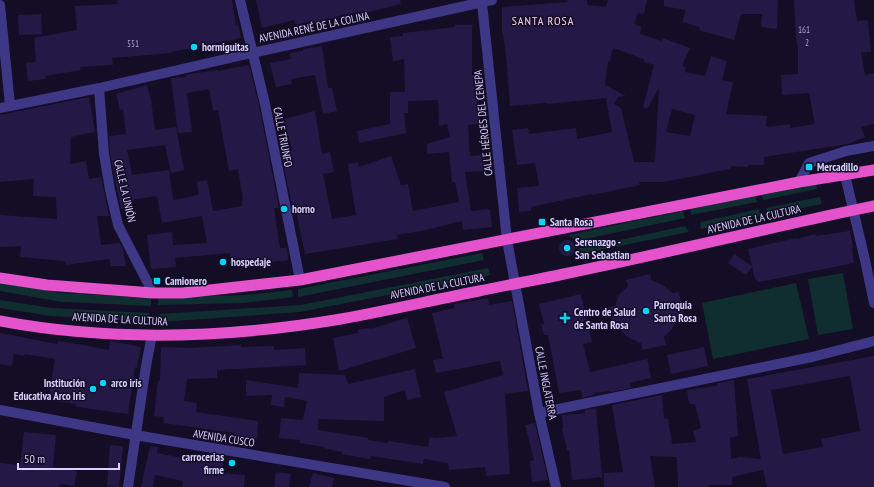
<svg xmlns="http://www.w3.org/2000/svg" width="874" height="487" font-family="'PT Sans Narrow',sans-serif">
<rect width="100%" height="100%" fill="#130d25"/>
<path fill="#102e2f" d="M816 182 817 189 763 200 761 193Z
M755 194 757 202 691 215 690 208Z
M820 197 822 204 767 215 766 208Z
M759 209 760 216 701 229 700 222Z
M683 211 685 218 576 241 568 235Z
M685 226 689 232 580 254 577 249Z
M482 253 484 260 298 297V289Z
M488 268 490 275 300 312 160 322V314L301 305Z
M843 273 853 329 818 335 808 279Z
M0 283 62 293 151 298V306L62 302 0 291Z
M796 283 809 339 713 359 702 303Z
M292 290 293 297 243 303 158 305V298L243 295Z
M0 300 52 308 149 313V322L51 316 0 308Z"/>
<path fill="#241946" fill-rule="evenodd" d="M117 0H232L236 25 238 24 241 38 203 46 171 52V53L112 58 113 65 80 67 81 70 45 76 46 79 28 81 26 63 36 62 34 38 77 30 75 6 118 4Z
M256 0H400L401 4 361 14V12L340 15V16L312 23V21L296 25 294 20 262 28Z
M567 0H587V5L606 7 608 0H647L644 14 638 13 634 24 641 27 640 34 662 41 663 38 690 48 682 66 686 67 685 72 705 76 711 56 727 61 722 80 733 82 726 114 767 116 766 127 790 124V128L815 124 809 93 782 95 781 75 798 74V49L796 37 794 0H854L857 21 868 20 871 52H861L865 75 874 73V124L861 127 865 137 848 144 764 157V165H748V167L731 166 730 169 663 182H639L640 185 592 195V194L531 207V211L519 212 517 188 539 186 535 163 517 165 512 130 528 128 529 134 576 128 577 139 612 132 606 98 547 104V103L510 106 506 55 503 34H502V7L568 2ZM613 48 644 59V62L654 65 643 107 647 109 659 88 655 162H634L621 108 614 104 618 97 626 96 605 85 608 61H610ZM672 109 695 115 690 136 666 132Z
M664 0H778L777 29 761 27 762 14H741L734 40 699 30 700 27 682 22 686 10 664 6Z
M41 14 42 34 19 35 18 15Z
M455 25H472V75H477V100L480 124 468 125 470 156 484 155 485 171 465 172 471 211 490 209 492 227 463 230 462 221 426 230 397 235 398 239 305 254 295 206H292L281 152 292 150 284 119 315 111 322 154 330 152 334 172 323 174 332 219 356 215 348 164 358 162 359 167 391 156 401 185 408 184 413 211 459 202 455 182H452L449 152 427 154V144L450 137 447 124 439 126 438 100 408 101V113H404L406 133 359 143 357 131 390 124V92H405L404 59 393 61 390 37 403 36V33L455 27Z
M322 46 328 88H332L337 111 323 114 315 75 291 79 292 84 276 87 270 63 291 59 290 53 303 51V49Z
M249 65 259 105 279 208H274L280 248H287L288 260 232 267 230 253 175 258 176 267 151 269 147 235 172 232 173 245 207 243 202 216 162 223 157 196 130 200 131 207 121 209 110 153 109 136 126 134 123 109 120 110 116 94 147 85 151 100 155 130 176 127 184 170 171 173 165 145 127 150 132 175 169 170 173 200 199 195 197 182 207 180 213 211 242 206V199H243L238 169 229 171 218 110 213 111 209 89 187 93 192 132 178 133 171 78 186 77V75L190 74 217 70V71Z
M89 97 95 132 71 137 70 164 86 161 89 179 101 177 109 216H97L101 245 120 243 123 249 126 266H111L109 259 66 265 65 261 20 257 21 246 0 247V215L57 219 56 197 33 196 34 179 0 182V115Z
M850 231 853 248H852L854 263 759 282 755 279 752 267 746 275 728 263 734 254 752 266 748 249 797 238V239L815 234 816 236Z
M559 248a8 8 0 1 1 16 0a8 8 0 1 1-16 0Z
M650 274 651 280 663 285 672 293 679 292 684 315 677 317 673 328 664 337 666 345 642 350 641 343 629 338 620 330 613 331 608 307 615 306 619 295 628 286 626 280Z
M581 294 592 342 583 344 590 372 647 359 651 378 630 383 631 388 610 392V391L594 393V395L582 398 581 390 559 393 548 335H544L541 324H544L539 304Z
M488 298 489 305 512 301 528 391 505 394 510 474 486 476 485 467 449 470 448 463 424 459 423 464 371 456 370 459 342 454V452L324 448 325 447 299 443 300 440 279 438 281 418 303 420 307 401 285 397 284 407 271 405 272 395 246 396V380L298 388 299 373 345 375 348 384 415 369 421 397 407 400 405 390 384 397V421L318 419V430L368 438V440L388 443V441L428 447 430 437 436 438 457 436 444 392 503 375 500 361 436 373 433 360 443 359 432 313 454 308V304Z
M407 318 416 348 339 371 333 338 358 333V330L370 328V329Z
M0 333 57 344 58 341 83 345 109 350 110 341 141 347 137 368 135 367 128 414 90 409 76 406V404L48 400 55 359 25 354 24 356 14 354 12 366 0 364Z
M241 345V347L274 346V350L305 348 306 365 217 370V378L187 379 184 401 197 403 196 412 258 421 257 439 234 436 235 433 163 423 164 417 154 416 158 380 160 381 161 347 190 348Z
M704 347 708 366 671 374 667 355Z
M874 356V487H767L763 470 732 477V485H709L708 487H678L677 457 650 456 655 487H604V473L623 472 612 405 662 395 664 419 668 418 672 444 696 442 693 431 701 428 695 404H689L687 390 717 386V383L734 380 738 436 730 438 731 459 740 457 761 459 747 379ZM850 376 860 431 821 439 823 447 783 454 771 390Z
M596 408 602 477 572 480 569 450H567L562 429 563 428 562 415 585 413V410Z
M535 423 548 480 532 482 530 461 534 460 525 425Z
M24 432 56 435 53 467 77 471 74 486 60 484 59 487H0V463L20 465Z
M110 445 123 446 119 487 107 486Z
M150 446 158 447 157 453 187 459V456L211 460 212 455 224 456 222 473 245 475 244 487H182L183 481 155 475 153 487H141Z
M276 472 291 474 289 487H274Z
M313 473 334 478 332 487H309Z"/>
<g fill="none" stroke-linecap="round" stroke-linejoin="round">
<path stroke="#3e3785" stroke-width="10" d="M240 0 265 104 300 280
M482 3 507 240 539 413 556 487
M0 5 10 105
M99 88 104 154 110 190 118 225 153 293
M0 108 99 88 252 53 492 0
M845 175 865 260 874 303
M799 182 809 163 846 151 874 146
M0 410 135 435 445 487
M539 413 812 357 874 341
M128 487 146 366 152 335"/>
<path stroke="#e452cc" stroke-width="11" d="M0 278 47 285 153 293H183L300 280 799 182 874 170
M0 321C112 342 229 338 341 319 387 311 433 300 479 291 507 285 536 280 564 274 656 255 748 233 840 213L874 206"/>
</g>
<g fill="#00d6fc" stroke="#130d25" stroke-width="1.5">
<circle cx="194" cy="47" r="4"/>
<rect x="805" y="163" width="8" height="8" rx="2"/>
<circle cx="284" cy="209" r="4"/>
<rect x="538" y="218" width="8" height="8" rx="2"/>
<circle cx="567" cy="248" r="4"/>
<circle cx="223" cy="262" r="4"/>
<rect x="153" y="277" width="8" height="8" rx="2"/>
<circle cx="646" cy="311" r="4"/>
<path d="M563 312h4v4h4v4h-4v4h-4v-4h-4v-4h4z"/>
<circle cx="103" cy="383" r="4"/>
<circle cx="93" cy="389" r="4"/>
<circle cx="232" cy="463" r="4"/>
</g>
<g text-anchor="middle" stroke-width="3" stroke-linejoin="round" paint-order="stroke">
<g font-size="9" fill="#aca3d1">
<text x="804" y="33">161</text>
<text x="807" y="46">2</text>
<text x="133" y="47">551</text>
</g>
<g font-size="11" fill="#d9d1ff" stroke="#130d25">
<text transform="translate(314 27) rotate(-12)" y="4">AVENIDA RENÉ DE LA COLINA</text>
<text transform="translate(483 123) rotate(-96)" y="4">CALLE HÉROES DEL CENEPA</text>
<text transform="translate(283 137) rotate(79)" y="4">CALLE TRIUNFO</text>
<text transform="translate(125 191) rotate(77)" y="4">CALLE LA UNIÓN</text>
<text transform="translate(754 219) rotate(-13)" y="4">AVENIDA DE LA CULTURA</text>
<text transform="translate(437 286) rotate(-11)" y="4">AVENIDA DE LA CULTURA</text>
<text transform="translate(120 319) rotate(3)" y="4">AVENIDA DE LA CULTURA</text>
<text transform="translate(546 383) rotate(79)" y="4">CALLE INGLATERRA</text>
<text transform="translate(224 438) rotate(9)" y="4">AVENIDA CUSCO</text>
</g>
<g font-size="11" font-weight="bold" fill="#d9d1ff" stroke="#130d25" text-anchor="start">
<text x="202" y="51">hormiguitas</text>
<text x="817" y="171">Mercadillo</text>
<text x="292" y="213">horno</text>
<text x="550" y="226">Santa Rosa</text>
<text x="575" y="246">Serenazgo -<tspan x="575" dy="13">San Sebastian</tspan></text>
<text x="231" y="266">hospedaje</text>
<text x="165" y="285">Camionero</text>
<text x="654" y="309">Parroquia<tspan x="654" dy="13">Santa Rosa</tspan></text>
<text x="574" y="316">Centro de Salud<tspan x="574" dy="13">de Santa Rosa</tspan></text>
<text x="85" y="387" text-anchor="end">Institución<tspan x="85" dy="13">Educativa Arco Iris</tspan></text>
<text x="111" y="387">arco iris</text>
<text x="224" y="461" text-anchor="end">carrocerias<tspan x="224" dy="13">firme</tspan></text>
</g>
<g font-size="12" letter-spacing="1" fill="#ffd3ed" stroke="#130d25">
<text x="543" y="25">SANTA ROSA</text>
</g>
</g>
<path d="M18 463v6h101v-6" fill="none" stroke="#d9d1ff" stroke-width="2"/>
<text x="24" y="463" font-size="12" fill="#d9d1ff" stroke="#130d25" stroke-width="3" paint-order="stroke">50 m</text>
</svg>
